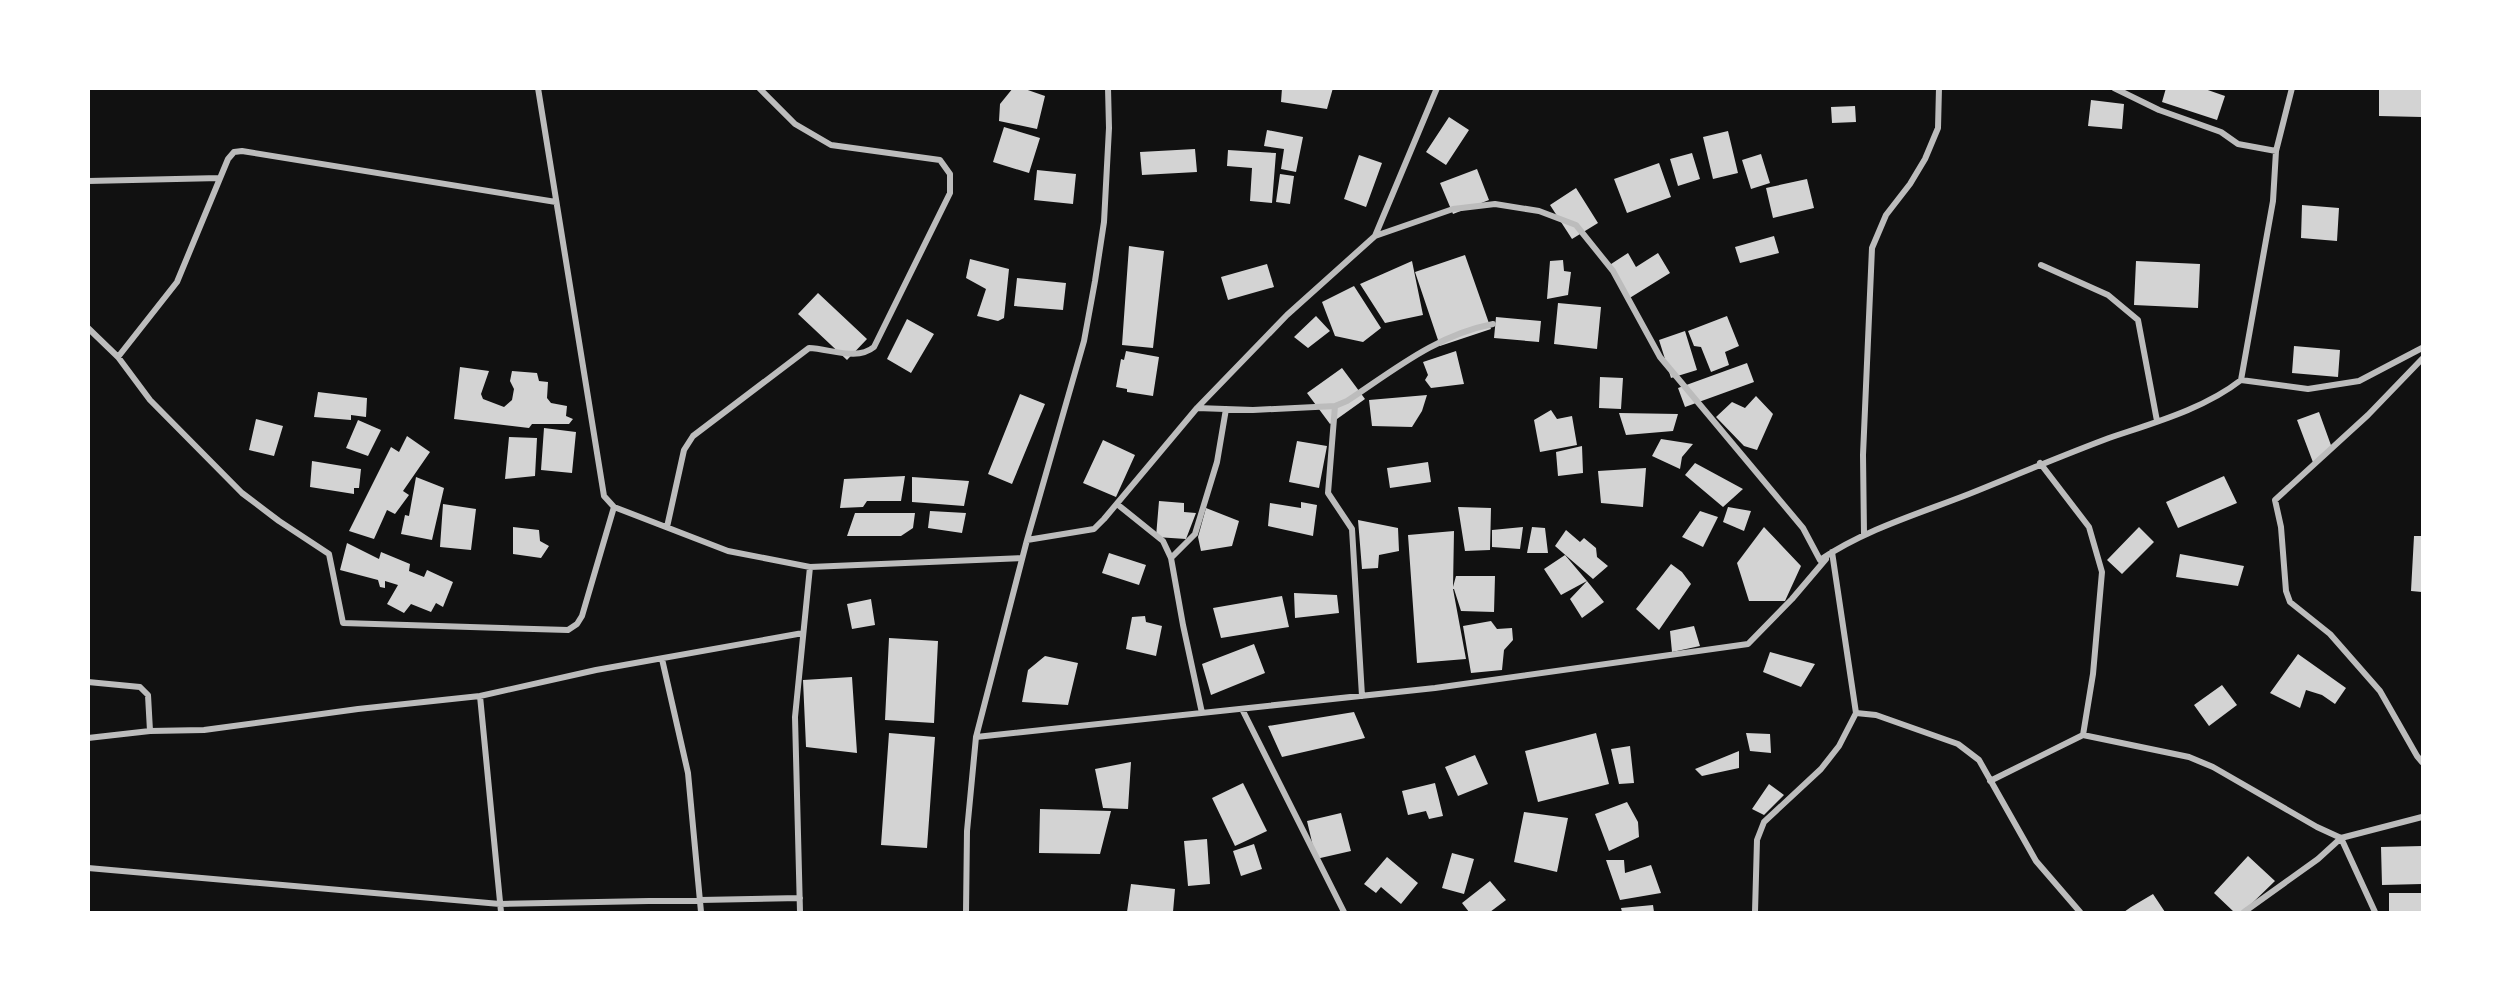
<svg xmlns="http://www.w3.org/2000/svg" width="2511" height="1001" font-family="'DM Sans',sans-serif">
<rect width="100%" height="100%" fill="#111"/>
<path fill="#d3d3d3" d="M1013 88H1022L1045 96 1037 129 999 121 1000 104Z
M1282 88H1333L1327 109 1281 102Z
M2166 88H2202L2225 96 2217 120 2162 102Z
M2379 88H2422L2421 117 2379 116Z
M2091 100 2124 104 2122 129 2088 126Z
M1855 106 1856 122 1832 123 1831 107Z
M1449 117 1469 130 1446 165 1426 152Z
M1004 127 1040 138 1029 173 993 162Z
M1267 130 1303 137 1296 172 1281 169 1284 149 1264 146Z
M1728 131 1738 173 1713 179 1703 137Z
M1195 149 1197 172 1142 175 1140 152Z
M1228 150 1276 153 1272 203 1250 201 1252 168 1227 166Z
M1692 153 1700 179 1678 186 1670 159Z
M1761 154 1770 183 1751 189 1742 160Z
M1359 155 1382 163 1366 207 1344 199Z
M1659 163 1671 197 1627 213 1614 179Z
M1477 169 1489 200 1453 214 1440 183Z
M1037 170 1076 174 1073 204 1034 200Z
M1280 174 1294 176 1290 204 1276 202Z
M1807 179 1814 208 1773 218 1766 188Z
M1576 188 1598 223 1572 239 1550 205Z
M2302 205 2339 208 2337 241 2301 238Z
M1774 236 1779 253 1740 263 1735 247Z
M1129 246 1164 251 1153 348 1122 345Z
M1628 253 1636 267 1658 253 1670 273 1628 299 1608 266Z
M1465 255 1491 329 1440 346 1415 272Z
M970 259 1009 269 1004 318 998 321 977 316 986 289 966 278Z
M1563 260 1564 271 1571 272 1568 295 1547 299 1550 261Z
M1412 261 1423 315 1385 323 1360 284Z
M2136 261 2200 264 2198 308 2134 305Z
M1267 264 1274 287 1228 300 1221 277Z
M1017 278 1066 283 1063 310 1014 306Z
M1354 286 1381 328 1363 342 1335 336 1322 302Z
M818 293 867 339 847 360 798 314Z
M1558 303 1601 307 1597 349 1554 344Z
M1316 316 1330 331 1308 348 1294 337Z
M1727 316 1739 346 1725 352 1729 365 1711 372 1701 347 1694 346 1688 331Z
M1496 317 1541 321 1539 342 1494 338Z
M907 319 934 334 911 373 887 359Z
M1685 331 1697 370 1671 378 1659 340Z
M2294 346 2340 350 2338 377 2292 373Z
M1126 351 1159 357 1153 396 1127 392V389L1116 387 1121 359 1124 360Z
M1456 351 1464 384 1431 388 1425 380 1428 375 1423 362Z
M1747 363 1754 382 1685 407 1678 388Z
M460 367 489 371 481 394 483 399 504 407 512 400 514 389 510 381 512 371 537 373 539 381 548 382 547 398 551 403 567 406 566 416 573 419 569 424H532L529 428 454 419Z
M1342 368 1365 399 1330 424 1307 393Z
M1600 377 1623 378 1621 409 1599 408Z
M318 392 367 398 366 417 351 415V420L314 417Z
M1020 394 1045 404 1012 484 988 474Z
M1427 395 1422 411 1412 427 1372 426 1369 400Z
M1756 396 1773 414 1757 450 1744 446 1716 417 1732 402 1745 408Z
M1551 410 1557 419 1572 416 1577 445 1540 452 1534 420Z
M2319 412 2332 448 2314 465 2297 420Z
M1619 413 1678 414 1673 431 1626 435Z
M256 419 283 426 274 456 249 450Z
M358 420 381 430 368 456 346 448Z
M544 428 576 432 572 473 541 470Z
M407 436 430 452 403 491 409 495 395 514 387 510 374 539 349 531 391 447 399 452Z
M509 437 537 438 535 476 505 479Z
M1661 439 1693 444 1682 457 1680 469 1652 456Z
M1103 440 1135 455 1116 497 1083 483Z
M1297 441 1327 446 1319 488 1289 482Z
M1582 446 1583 473 1558 476 1556 452Z
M312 461 361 469 359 488H354V494L310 487Z
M1428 462 1431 482 1390 488 1387 468Z
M1695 463 1743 489 1723 507 1685 475Z
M1646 468 1643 507 1601 503 1598 471Z
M905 476 901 501H867L863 507 840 508 844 479Z
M2224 476 2237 503 2178 528 2166 502Z
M416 477 444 488 432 540 401 534 405 515 409 516Z
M912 477 969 481 964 506 912 502Z
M1159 501 1184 503V512L1196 513 1186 539 1156 537Z
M1301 502 1317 505 1313 536 1268 526 1270 503 1301 508Z
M443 504 476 509 471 550 440 547Z
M1458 507 1491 508 1490 550 1465 551Z
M1728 507 1751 511 1744 531 1723 522Z
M1206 508 1239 521 1232 546 1201 551 1198 537Z
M930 511 966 513 962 533 928 528Z
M1700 511 1718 517 1703 547 1682 537Z
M855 513H915L913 528 901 536H847Z
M1358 520 1398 528 1399 551 1379 555 1378 568 1362 569Z
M513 527 539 530 540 541 549 546 541 558 513 554Z
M1523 527 1520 549 1492 547V530Z
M1532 527 1545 528 1548 553H1527Z
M1764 527 1801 566 1785 601H1749L1737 563Z
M2139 527 2154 542 2122 574 2107 560Z
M1566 530 1580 542 1584 538 1596 548 1597 557 1608 566 1593 579 1555 546Z
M1454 531 1453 587 1456 576H1495L1494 612 1461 611 1454 589H1453L1466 659 1417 663 1408 535Z
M2414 536H2422V592L2411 591Z
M347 543 379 559 381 552 410 564 409 571 424 577 427 570 453 582 443 607 436 603 431 612 411 604 404 613 387 604 398 585 385 581V588L380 587 378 580 340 570Z
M1109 553 1146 565 1139 585 1102 573Z
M2180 554 2244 566 2238 586 2176 577Z
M1565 555 1587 581 1561 595 1544 569Z
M1671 564 1682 572 1691 584 1659 630 1636 609Z
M1587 581 1604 602 1582 618 1570 599Z
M1294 593 1337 595 1339 613 1295 618Z
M1282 596 1289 627 1221 638 1213 608Z
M871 599 875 625 852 629 847 604Z
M1145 616 1146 622 1162 626 1156 656 1126 649 1132 617Z
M1491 621 1497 629 1512 628 1513 640 1504 650 1502 670 1471 673 1463 626Z
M1694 626 1700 646 1672 652 1670 631Z
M889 638 938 641 934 723 885 720Z
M1254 644 1265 673 1211 695 1202 664Z
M1770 652 1815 664 1801 687 1763 672Z
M2298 654 2346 688 2335 704 2322 695 2306 690 2300 708 2270 693Z
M1045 656 1078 663 1068 705 1022 702 1028 670Z
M852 677 857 753 806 747 803 680Z
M2222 685 2237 705 2209 726 2194 705Z
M1354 712 1365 738 1282 757 1268 726Z
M889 733 935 737 927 848 881 845Z
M1596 733 1609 784 1538 802 1525 751Z
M1746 733 1770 734 1771 753 1750 751Z
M1630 746 1634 783 1619 784 1611 749Z
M1739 751V768L1702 776 1695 769Z
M1475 755 1488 784 1458 796 1445 767Z
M1131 762 1128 809 1103 808 1095 769Z
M1243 783 1267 831 1235 846 1212 798Z
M1435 783 1443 816 1429 819 1426 811 1408 815 1402 791Z
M1769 784 1784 795 1764 815 1752 809Z
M1627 802 1638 822 1639 837 1609 851 1595 814Z
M1040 809 1111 811 1100 854 1039 853Z
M1524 812 1568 818 1557 872 1514 862Z
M1341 813 1351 851 1316 859 1307 821Z
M1207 839 1210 884 1188 886 1184 841Z
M1254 844 1262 869 1241 876 1233 851Z
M2422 846V884L2382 885 2381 847Z
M1452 853 1474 859 1464 894 1442 888Z
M2248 856 2275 881 2243 912H2234L2214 893Z
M1387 857 1418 883 1401 904 1381 887 1376 893 1364 884Z
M1606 860H1624L1625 873 1651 865 1661 893 1620 900Z
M1490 881 1506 900 1490 912H1469L1462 903Z
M1131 884 1175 889 1173 912H1127Z
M2389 893H2422V912H2389Z
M2153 894 2165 912H2124L2131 907Z
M1653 905 1654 912H1622L1621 908Z"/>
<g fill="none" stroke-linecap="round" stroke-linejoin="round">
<path stroke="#bcbcbc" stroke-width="6" d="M538 88 604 496 614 507 728 551 810 567 1022 558
M2114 88 2159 110 2221 132 2238 144 2276 151
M88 181 220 178
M1375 236 1437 88
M2041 265 2108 295 2138 320 2157 421
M88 328 118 357 150 400 242 493 279 521 329 554 343 623 568 630 577 624 582 616 614 507
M118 357 177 282 228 159 234 152 242 151 556 202
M2422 359 2368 415 2275 500 2281 527 2286 591 2290 602 2330 634 2380 691 2417 756 2422 762
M2241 380 2273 201 2276 151 2292 88
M1335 406 1328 493 1352 529 1362 696
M1197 408 1253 410 1335 406 1347 401C1394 370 1436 335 1493 324
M2040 463 2089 527 2102 572 2093 674 2083 735
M1117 504 1163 541 1171 558 1183 625 1202 713
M667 527 684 450 693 436 809 348C831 349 857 361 874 347L950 193V174L940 160 831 145 795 124 759 88
M1864 534 1863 455 1872 248 1886 215 1910 184 1925 159 1938 128 1939 88
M1027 540 1094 529 1104 519 1197 408 1287 315 1375 236 1453 209 1495 204 1539 211 1576 225 1613 271 1660 357 1803 528 1820 560C1866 529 1918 514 1969 494 2016 475 2061 456 2109 438 2153 423 2204 409 2241 380L2308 389 2359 381 2422 348
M1171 558 1195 534 1217 462 1226 409
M662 659 688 773 701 912
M88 682 140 687 148 695 150 731
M480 696 501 912
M1242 709 1344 912
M1856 713 1876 715 1958 744 1979 760 2036 861 2080 912
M976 737 1435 688 1748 644 1792 599 1826 559
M88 738 150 731 204 730 358 709 480 696 596 670 803 633
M1990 781 2083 735 2189 757 2213 767 2317 827 2341 838 2422 817
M88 868 500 904 800 898
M800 912 795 717 810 567
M966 912 967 831 976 737 1027 540 1084 341 1095 281 1104 222 1109 128 1108 88
M1755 912 1757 840 1764 822 1821 769 1839 746 1856 713 1832 552
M2244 912 2318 859 2341 838 2375 912"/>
</g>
<rect width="2511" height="1001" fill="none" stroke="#ffffff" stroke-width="180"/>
</svg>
